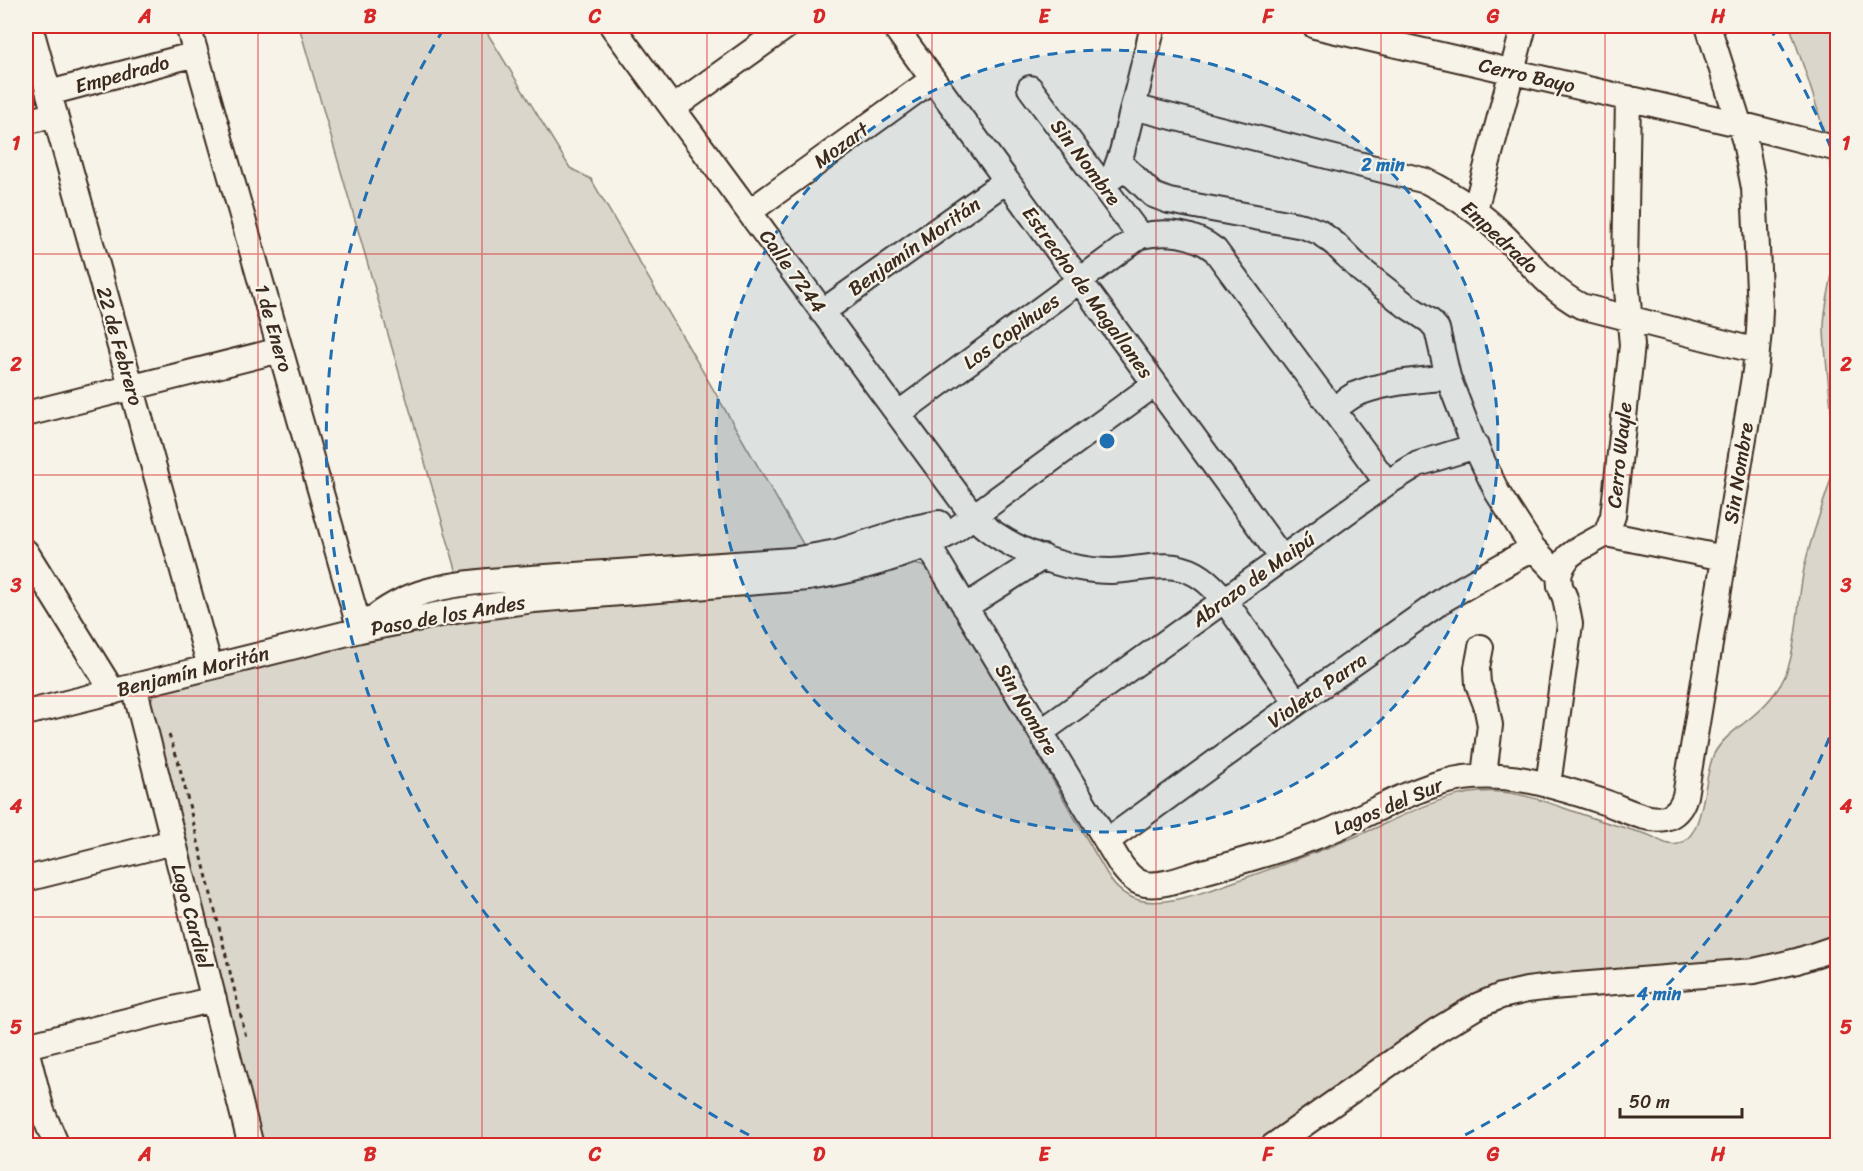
<svg xmlns="http://www.w3.org/2000/svg" width="1863" height="1171" font-family="Sriracha,sans-serif">
<rect width="100%" height="100%" fill="#f7f3e8"/>
<filter id="ink" filterUnits="userSpaceOnUse"><feTurbulence type="fractalNoise" baseFrequency=".0167" numOctaves="2"/><feDisplacementMap in="SourceGraphic" scale="12" xChannelSelector="R" yChannelSelector="G"/><feConvolveMatrix kernelMatrix="1 2 1 2 8 2 1 2 1" color-interpolation-filters="sRGB"/></filter>
<g filter="url(#ink)">
<path fill="#dbd6cb" stroke="#8b8074" stroke-width="1.5" d="M299 26H483L570 168 591 179 806 549 457 573Z
M1790 26H1837V947L1501 996 1273 1145H258L150 704 154 693 335 645 475 619 913 564C922 565 926 567 933 573L1110 879C1134 915 1176 900 1211 890 1258 873 1306 857 1352 838 1400 819 1448 787 1501 792 1530 794 1559 807 1587 816 1606 823 1626 828 1646 834 1656 837 1666 847 1678 844 1707 836 1702 774 1715 752 1722 740 1734 731 1744 723 1761 710 1780 691 1787 671 1798 638 1797 603 1804 569 1808 549 1815 529 1821 510 1824 499 1829 488 1831 477 1838 427 1825 377 1824 327 1824 306 1831 287 1833 266 1835 248 1835 229 1835 211 1835 147 1809 85 1790 26Z"/>
<g fill="none" stroke-linecap="round" stroke-linejoin="round">
<g stroke="#3b2a1e" stroke-width="28">
<path id="minor" d="M30 26 210 667
M188 26 360 630
M612 26 974 517C1006 549 1066 571 1111 571 1141 570 1169 559 1196 574 1219 587 1232 612 1247 632 1264 656 1280 680 1297 703
M894 26 1282 558
M1315 26 1739 124 1838 149
M1030 88 1140 236
M49 93 196 54
M1133 107 1426 181C1456 196 1481 213 1505 237 1529 261 1550 290 1581 306L1757 351
M673 108 787 26
M26 122 55 114
M1119 162 1153 195 1169 201 1303 226 1319 232 1335 244 1361 270 1407 306 1430 321 1437 329 1448 377 1471 437 1497 492 1533 548 1559 575
M1113 177 1122 152 1153 26
M1475 210 1524 26
M749 212 933 79
M822 312 1006 181
M1333 410C1340 405 1348 398 1356 394 1385 382 1418 381 1448 377
M26 414 280 350
M898 414 1140 236C1166 230 1194 233 1215 250L1387 483
M923 526 928 545 1121 865C1128 874 1134 882 1145 884 1163 887 1185 877 1203 872 1246 860 1290 848 1332 830 1369 814 1406 792 1444 782 1498 767 1553 785 1604 802 1622 808 1646 822 1665 818 1676 815 1682 806 1685 796L1755 371 1759 331 1760 309 1754 188 1745 142 1708 26
M1606 534 1724 558
M26 552 113 692
M965 607 1043 557
M361 629C400 593 437 586 488 581L793 560 837 552 909 529 939 523
M1481 647 1477 668 1478 684 1486 705 1490 725 1484 776
M134 686 251 1146
M26 713 360 630 456 611 534 600 808 578C851 572 911 555 949 534L1155 384
M1041 732 1387 483 1418 464 1476 446
M1548 785 1570 624 1565 598 1560 586 1559 575 1563 565 1569 556 1577 550 1606 534 1613 516 1632 345 1625 268 1628 98
M1107 841 1297 703 1446 598 1533 548
M26 879 173 842
M26 1046 214 999
M26 1049 42 1111 57 1146
M1273 1146 1436 1031 1479 1005 1501 996 1527 990 1552 987 1754 971 1797 961 1838 947"/>
</g>
<path stroke="#3b2a1e" stroke-width="3" stroke-dasharray="4.5 4.5" stroke-linecap="butt" d="M169 735 178 760 246 1037"/>
<use href="#minor" stroke="#f7f3e8" stroke-width="24"/>
</g>
</g>
<path fill="none" stroke="#d62828" stroke-width="1.5" stroke-opacity="0.55" d="M258 26V1146M482 26V1146M707 26V1146M932 26V1146M1156 26V1146M1381 26V1146M1605 26V1146M26 254H1838M26 475H1838M26 696H1838M26 917H1838"/>
<circle cx="1107" cy="441" r="391" fill="#1f6fb2" fill-opacity=".12"/>
<g fill="none" stroke="#1f6fb2" stroke-width="3" stroke-dasharray="10 8">
<circle cx="1107" cy="441" r="391"/>
<path d="M1836 721A781 781 0 0 1 1449 1143M765 1143A781 781 0 0 1 445 27M1769 27A781 781 0 0 1 1836 161"/>
</g>
<g text-anchor="middle" stroke-width="4.5" stroke-linejoin="round" paint-order="stroke">
<g font-size="20" fill="#3b2a1e" stroke="#f7f3e8">
<text transform="translate(122 74) rotate(-15)" y="7">Empedrado</text>
<text transform="translate(1527 75) rotate(13)" y="7">Cerro Bayo</text>
<text transform="translate(841 145) rotate(-36)" y="7">Mozart</text>
<text transform="translate(1086 162) rotate(53)" y="7">Sin Nombre</text>
<text transform="translate(1500 237) rotate(43)" y="7">Empedrado</text>
<text transform="translate(914 246) rotate(-35)" y="7">Benjamín Moritán</text>
<text transform="translate(793 271) rotate(54)" y="7">Calle 7244</text>
<text transform="translate(1088 292) rotate(54)" y="7">Estrecho de Magallanes</text>
<text transform="translate(274 328) rotate(74)" y="7">1 de Enero</text>
<text transform="translate(1011 331) rotate(-36)" y="7">Los Copihues</text>
<text transform="translate(120 346) rotate(74)" y="7">22 de Febrero</text>
<text transform="translate(1619 455) rotate(-84)" y="7">Cerro Wayle</text>
<text transform="translate(1738 473) rotate(-81)" y="7">Sin Nombre</text>
<text transform="translate(1253 579) rotate(-36)" y="7">Abrazo de Maipú</text>
<text transform="translate(448 615) rotate(-10)" y="7">Paso de los Andes</text>
<text transform="translate(193 671) rotate(-14)" y="7">Benjamín Moritán</text>
<text transform="translate(1317 690) rotate(-35)" y="7">Violeta Parra</text>
<text transform="translate(1027 709) rotate(59)" y="7">Sin Nombre</text>
<text transform="translate(1388 806) rotate(-23)" y="7">Lagos del Sur</text>
<text transform="translate(192 916) rotate(75)" y="7">Lago Cardiel</text>
</g>
</g>
<circle cx="1107" cy="441" r="9" fill="#1f6fb2" stroke="#f7f3e8" stroke-width="3"/>
<g font-size="18" text-anchor="middle" font-weight="bold" fill="#1f6fb2" stroke="#f7f3e8" stroke-width="4.5" stroke-linejoin="round" paint-order="stroke">
<text x="1383" y="171">2 min</text>
<text x="1659" y="1000">4 min</text>
</g>
<rect width="1863" height="1171" fill="none" stroke="#f7f3e8" stroke-width="66"/>
<path d="M1620 1108v9h122v-9" fill="none" stroke="#3b2a1e" stroke-width="3"/>
<text x="1629" y="1108" font-size="18" fill="#3b2a1e" stroke="#f7f3e8" stroke-width="4.5" paint-order="stroke">50 m</text>
<rect x="33" y="33" width="1797" height="1105" fill="none" stroke="#d62828" stroke-width="2"/>
<g font-size="20" text-anchor="middle" font-weight="bold" fill="#d62828">
<text x="145" y="23">A</text>
<text x="370" y="23">B</text>
<text x="595" y="23">C</text>
<text x="819" y="23">D</text>
<text x="1044" y="23">E</text>
<text x="1268" y="23">F</text>
<text x="1493" y="23">G</text>
<text x="1718" y="23">H</text>
<text x="16" y="150">1</text>
<text x="1846" y="150">1</text>
<text x="16" y="371">2</text>
<text x="1846" y="371">2</text>
<text x="16" y="592">3</text>
<text x="1846" y="592">3</text>
<text x="16" y="813">4</text>
<text x="1846" y="813">4</text>
<text x="16" y="1034">5</text>
<text x="1846" y="1034">5</text>
<text x="145" y="1161">A</text>
<text x="370" y="1161">B</text>
<text x="595" y="1161">C</text>
<text x="819" y="1161">D</text>
<text x="1044" y="1161">E</text>
<text x="1268" y="1161">F</text>
<text x="1493" y="1161">G</text>
<text x="1718" y="1161">H</text>
</g>
</svg>
